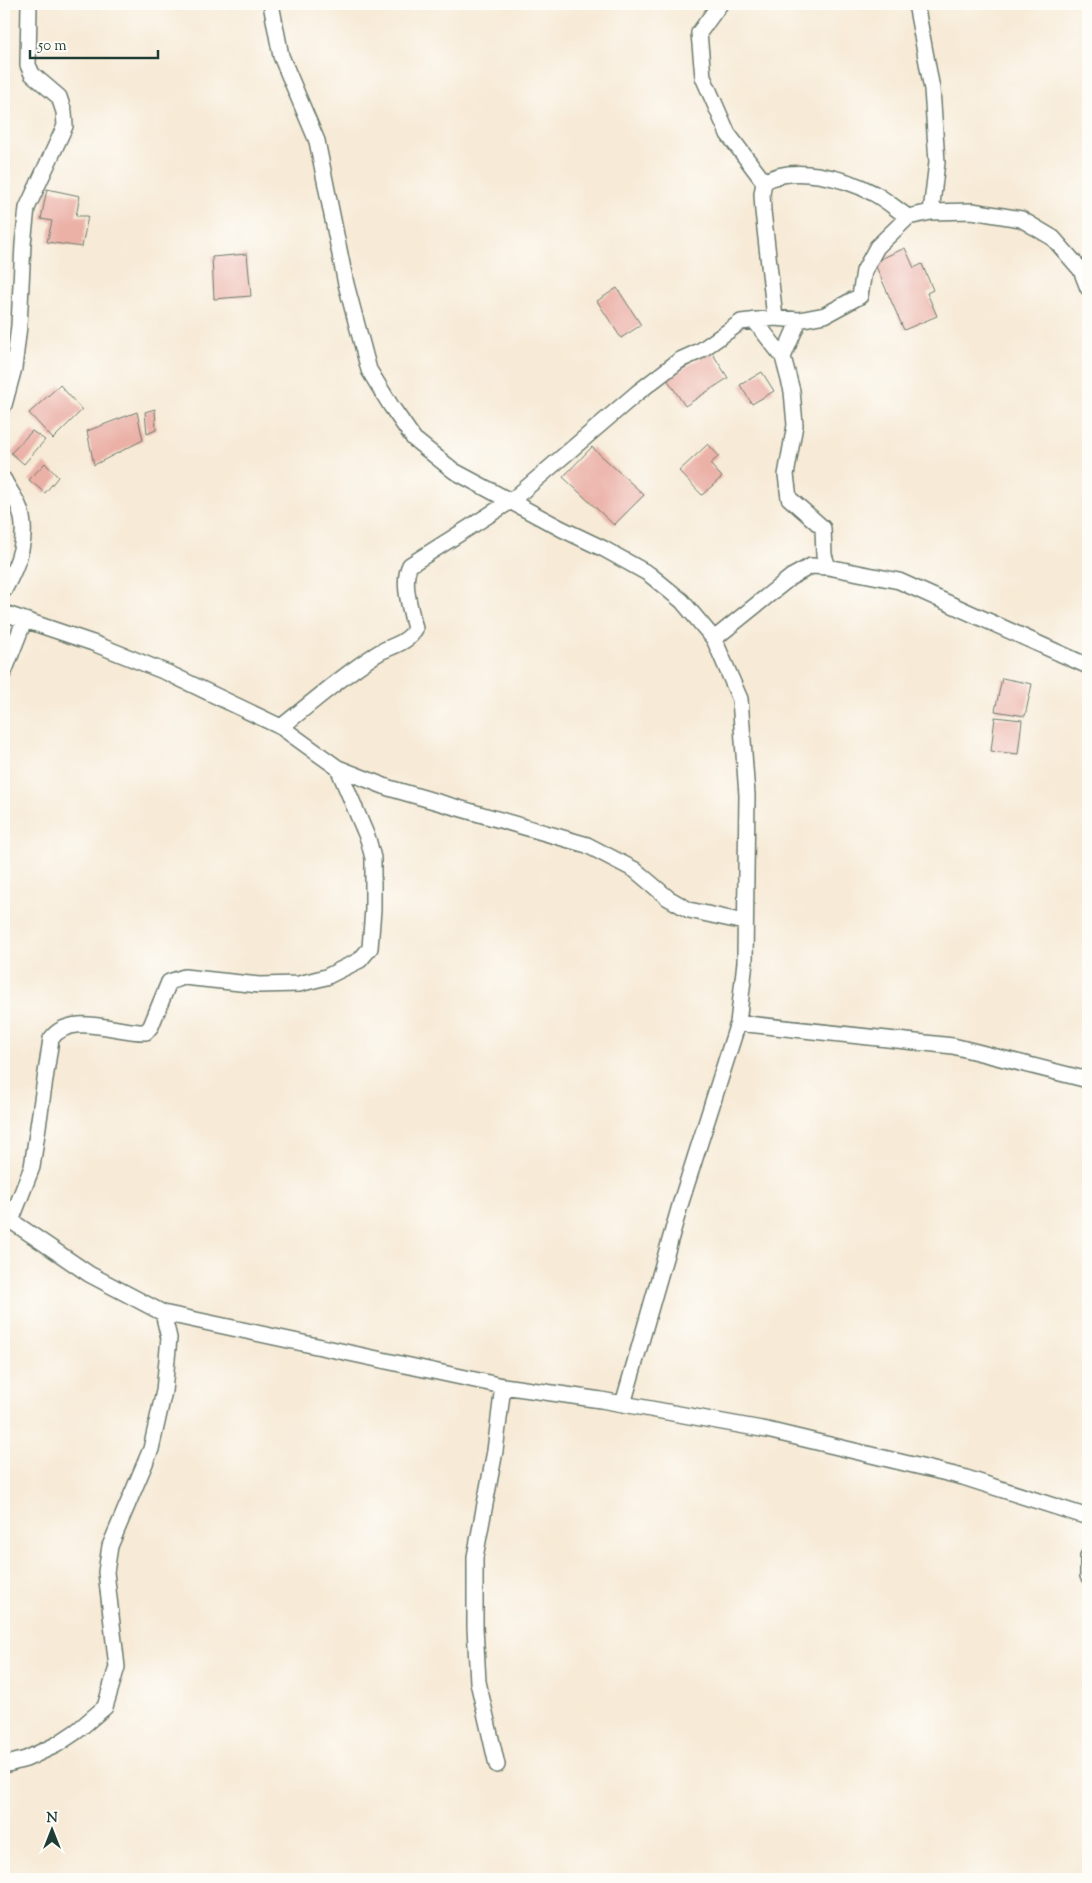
<svg xmlns="http://www.w3.org/2000/svg" width="1092" height="1883" font-family="'Sorts Mill Goudy',serif">
<rect width="100%" height="100%" fill="#fdfcf7"/>
<filter id="ink" filterUnits="userSpaceOnUse"><feTurbulence type="fractalNoise" baseFrequency=".02" numOctaves="2"/><feDisplacementMap in="SourceGraphic" scale="10" xChannelSelector="R" yChannelSelector="G"/><feConvolveMatrix kernelMatrix="1 2 1 2 8 2 1 2 1" color-interpolation-filters="sRGB"/></filter>
<filter id="wash" filterUnits="userSpaceOnUse"><feTurbulence type="fractalNoise" baseFrequency=".0096" numOctaves="4" result="noise"/><feDisplacementMap in="SourceGraphic" scale="20" xChannelSelector="R" yChannelSelector="G"/><feGaussianBlur stdDeviation="1.12" result="paint"/><feColorMatrix in="noise" values="0 0 0 0 0 0 0 0 0 0 0 0 0 0 0 0 0 1.4 0 .05"/><feComposite in="paint" operator="in"/></filter>
<g filter="url(#wash)">
<rect width="100%" height="100%" fill="#f7ead6"/>
<g id="blocks">
<path fill="#ebb1a7" d="M47 189 80 196 76 216H88L82 247 47 242 52 221 41 219Z
M905 248 914 268 922 264 933 290 927 293 937 316 904 330 874 262Z
M247 254 251 296 214 299 212 257Z
M617 288 641 325 621 338 597 301Z
M711 351 728 378 685 406 667 379Z
M762 372 774 391 752 404 740 385Z
M60 385 82 410 53 439 29 413Z
M155 409 156 430 147 434 145 412Z
M137 412 143 440 94 465 87 431Z
M32 431 45 440 24 464 11 453Z
M708 444 719 456 710 464 722 477 702 495 679 471Z
M592 447 644 495 614 525 563 477Z
M45 463 58 477 45 493 29 480Z
M1002 678 1032 684 1025 716 995 711Z
M995 717 1022 720 1018 754 991 751Z"/>
</g>
</g>
<g filter="url(#ink)">
<use href="#blocks" fill-opacity="0" stroke="#6b7a6d" stroke-width="1"/>
<g fill="none" stroke-linecap="round" stroke-linejoin="round">
<g stroke="#6b7a6d" stroke-width="18">
<path id="minor" d="M271 4 281 56 317 141 346 284 369 370 391 406 414 439 454 471 562 529 604 549 649 574 682 601 714 639 740 699 747 795 746 873 745 962 738 1023 681 1202 623 1404
M720 4 699 33 703 77 728 134 764 182
M916 4 932 89 937 162 931 212
M775 318 763 211 762 194 764 182C792 164 845 178 873 193 885 199 896 209 908 217
M754 320 783 357
M799 320 783 357 792 391 795 425 786 475 789 498 823 528 824 555 828 567
M4 405 14 368 19 326 23 244 27 208 65 126 64 112 59 97 32 74 28 65 29 4
M4 480C8 489 16 498 19 507 30 536 18 565 4 590
M4 613 93 643 168 673 281 727 338 768 389 788 587 845 635 870 668 898 689 910 744 922
M714 639 791 577 811 566 828 567 899 581 1088 666
M4 672 24 621
M281 727C313 702 345 673 380 652 392 646 409 642 415 629 411 610 401 583 410 565L511 501 637 393 680 360 700 351 741 322 775 318 799 320 825 315 860 296 864 271 877 247 908 217 931 212 972 211 1021 219 1053 238 1081 270 1088 288
M738 1023 953 1046 1088 1080
M4 1216 89 1274 163 1313 503 1386 601 1400 767 1430 963 1477 1088 1517
M11 1221 32 1167 51 1039C70 1011 117 1033 146 1032L151 1026 169 982 184 977 259 985 299 984 326 977 360 960 370 948 373 909V858L368 839 338 768
M1088 1556V1576
M4 1765 26 1759 56 1745 77 1731 105 1707 117 1667 106 1572 110 1546 151 1449 164 1391 169 1338 163 1313
M497 1765 478 1682 475 1627V1557L495 1451 503 1386"/>
</g>
<use href="#minor" stroke="#fff" stroke-width="15"/>
</g>
</g>
<rect width="1092" height="1883" fill="none" stroke="#fdfcf7" stroke-width="20"/>
<g transform="translate(52 1830)" stroke="#fdfcf7" stroke-width="4" paint-order="stroke">
<path d="M0-4L9 19L0 12L-9 19Z" fill="#1f3d34"/>
<text y="-8" font-size="14" font-weight="bold" text-anchor="middle" fill="#1f3d34">N</text>
</g>
<path d="M30 50v8h128v-8" fill="none" stroke="#1f3d34" stroke-width="2.5"/>
<text x="38" y="50" font-size="15" fill="#1f3d34" stroke="#fdfcf7" stroke-width="4" paint-order="stroke">50 m</text>
</svg>
